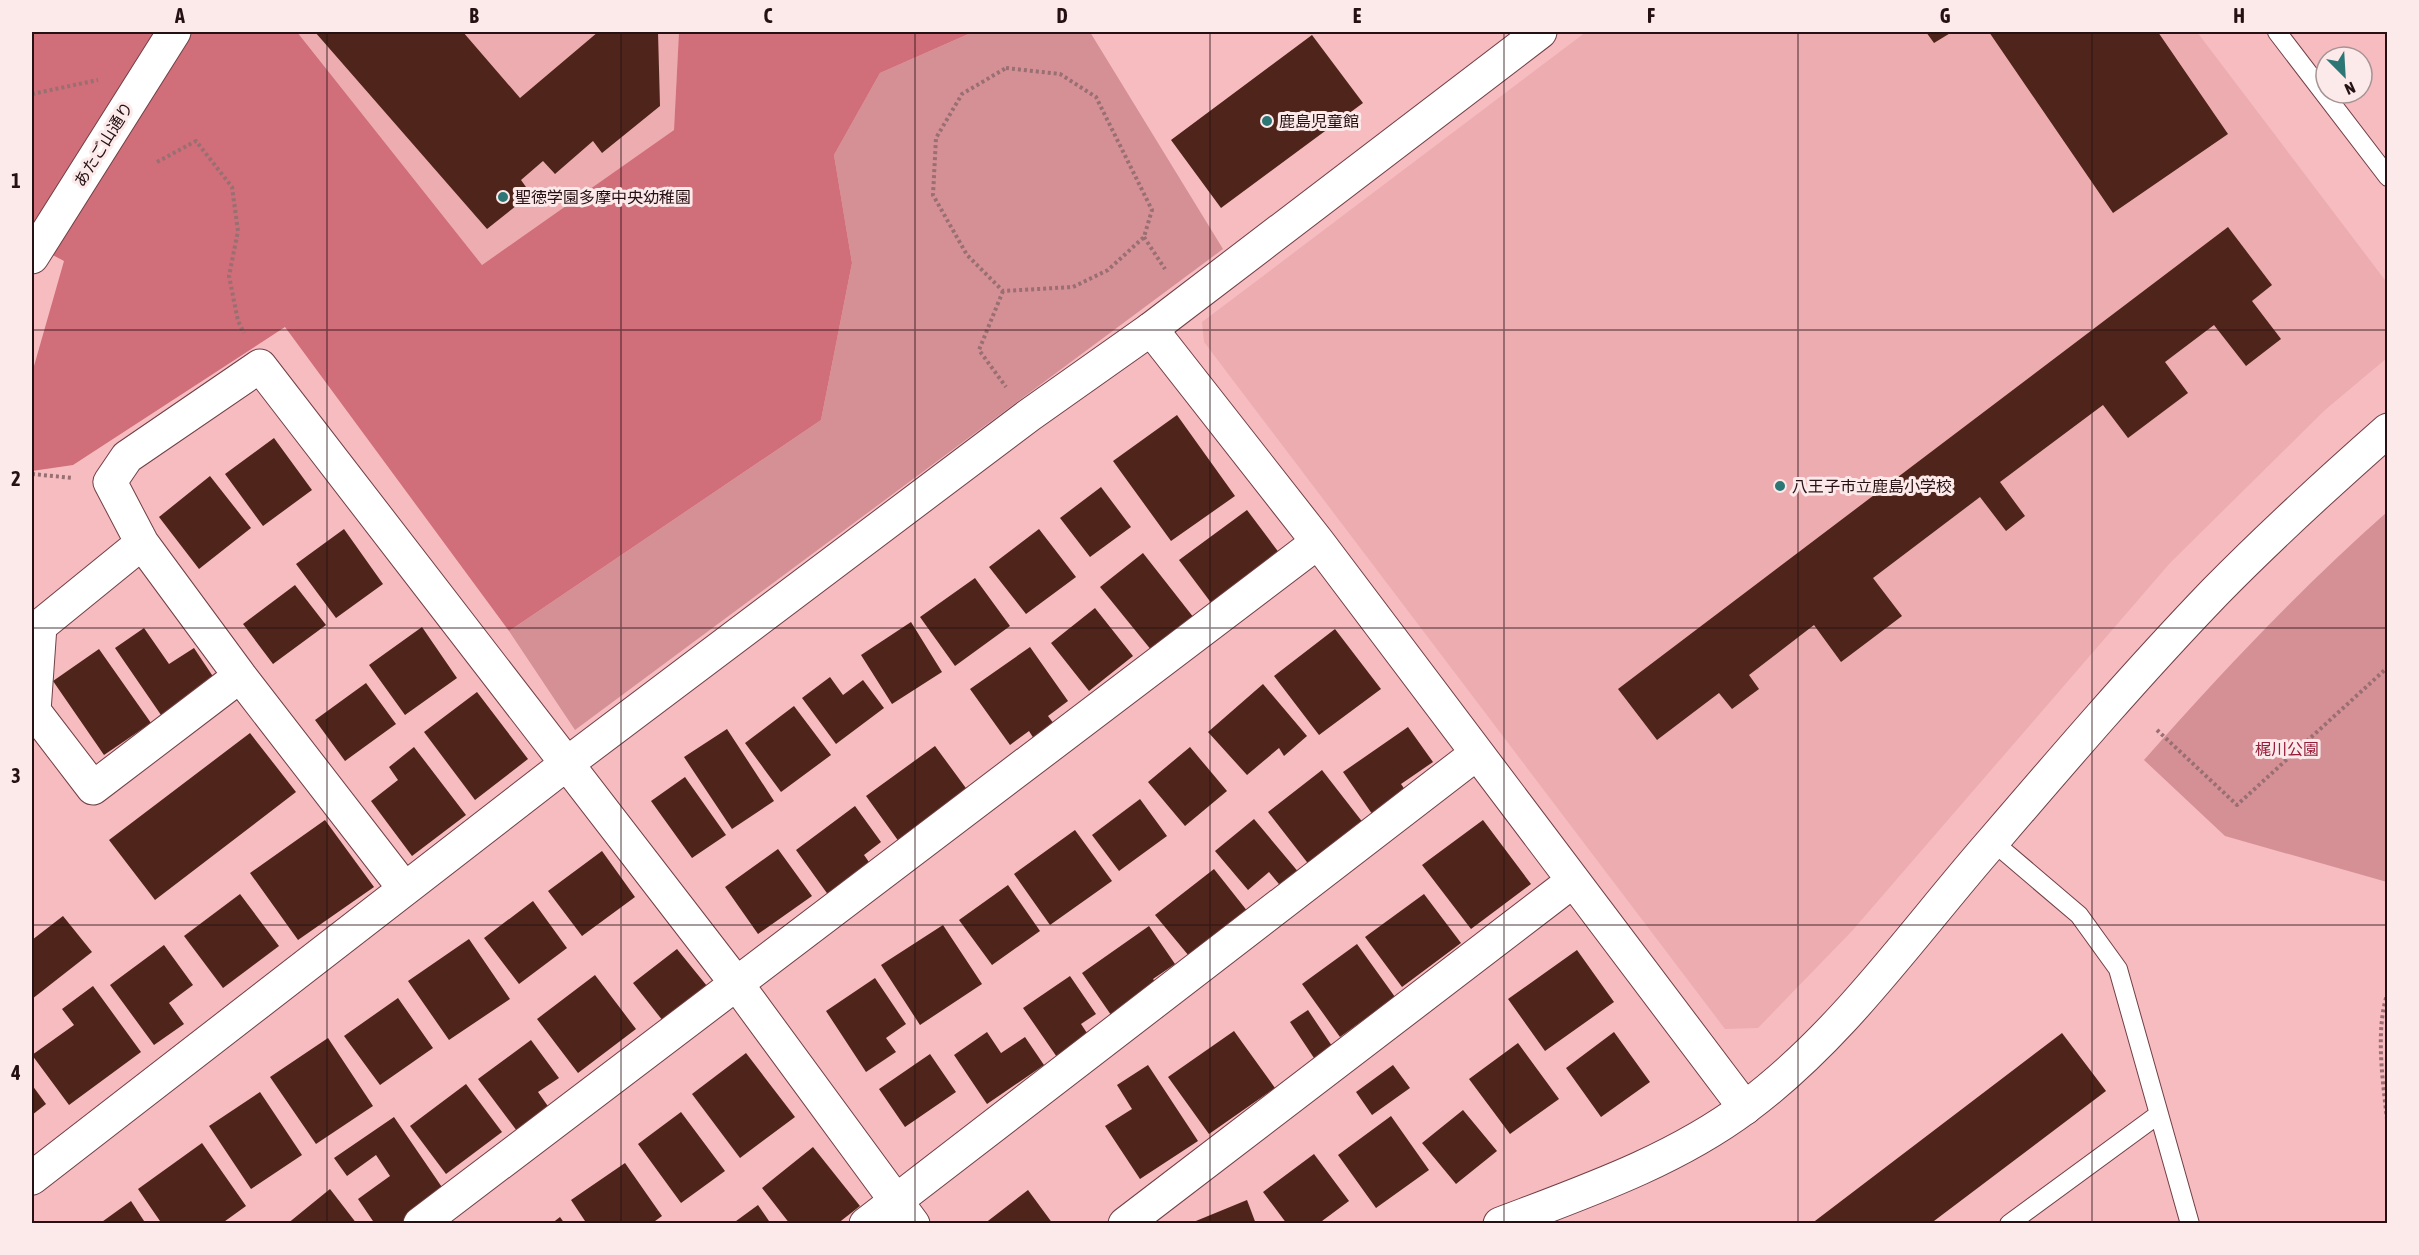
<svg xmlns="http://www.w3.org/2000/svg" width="2419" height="1255" font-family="'Asap Condensed','Noto Sans JP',sans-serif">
<rect width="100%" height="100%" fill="#f7bcc0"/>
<path fill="#edacb0" d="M297 32H679L674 130 482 265Z
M1586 32H2197L2388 284 2387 358 2325 410 2170 563 1852 931 1758 1028 1725 1029 1204 342 1202 322Z"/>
<path fill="#d59096" d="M973 32H1090L1223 249 575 730 509 631 821 420 852 263 834 155 880 73Z
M2387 512V882L2225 836 2144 760C2221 673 2300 589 2387 512Z"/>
<path fill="#d06e7a" d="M32 32H297L482 265 674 130 679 32H973L880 73 834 155 852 263 821 420 509 631 285 327 73 465 32 471V373L64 261 32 244Z"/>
<path fill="#4f241a" d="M315 32H463L520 98 598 32H658L660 106 602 153 593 141 555 174 543 161 521 180 531 194 487 229Z
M1926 32H1952L1934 43Z
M1989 32H2158L2228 134 2113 213Z
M1312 35 1363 103 1221 208 1171 140Z
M2228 227 2272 285 2252 301 2281 339 2246 366 2214 325 2165 362 2188 393 2128 438 2103 405 2000 482 2025 516 2006 531 1980 497 1873 578 1902 616 1841 662 1814 625 1749 675 1759 689 1732 709 1719 693 1657 740 1618 689Z
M1177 415 1235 496 1171 541 1113 461Z
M274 438 312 490 263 526 225 474Z
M210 476 251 528 199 569 159 517Z
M1101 487 1131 527 1090 557 1060 518Z
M1247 510 1283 558 1215 608 1179 560Z
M344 529 383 584 336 618 296 564Z
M1039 529 1076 577 1026 614 989 567Z
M1143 553 1194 618 1152 651 1100 587Z
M975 578 1010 626 955 666 920 617Z
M295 585 326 625 273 664 243 624Z
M1095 608 1133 656 1089 691 1051 643Z
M911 622 942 672 892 704 861 655Z
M422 627 457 678 405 715 369 665Z
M144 628 169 664 194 648 214 678 161 715 115 648Z
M1335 629 1381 689 1319 735 1274 676Z
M1030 647 1068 701 1048 716 1060 732 1039 747 1029 731 1010 745 970 689Z
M99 649 151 723 104 755 53 681Z
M830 677 843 695 863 680 884 708 836 744 802 698Z
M366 683 396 724 345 761 315 720Z
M1263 684 1307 736 1284 756 1279 748 1247 775 1208 732Z
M477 692 528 759 475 800 424 732Z
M794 706 831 755 781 792 745 743Z
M1408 727 1433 762 1401 784 1410 797 1377 821 1343 772Z
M727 729 774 801 732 829 684 757Z
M250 733 296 792 155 900 109 840Z
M935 746 971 795 902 846 866 796Z
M414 747 466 815 412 856 371 801 398 780 389 767Z
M1190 747 1227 791 1185 826 1148 782Z
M1322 770 1364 824 1310 866 1268 812Z
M685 777 726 835 692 858 651 801Z
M1140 799 1167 836 1119 871 1092 835Z
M855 806 881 842 864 855 871 865 829 896 796 850Z
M1254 819 1300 874 1283 889 1269 872 1248 890 1215 851Z
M325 820 374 887 298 940 250 873Z
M1483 820 1531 884 1471 929 1422 865Z
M1075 830 1112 881 1050 925 1014 874Z
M778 849 812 896 758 934 725 887Z
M602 851 635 897 582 936 548 891Z
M1214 869 1252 917 1189 956 1155 915Z
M1008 885 1040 931 992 965 959 920Z
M240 894 279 946 223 988 184 936Z
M1424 894 1461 943 1402 987 1365 937Z
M533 901 567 948 519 984 484 938Z
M63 916 92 952 32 999V940Z
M943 925 982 984 920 1025 881 965Z
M1149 926 1175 964 1153 979 1164 993 1118 1025 1082 973Z
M469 939 510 999 449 1040 408 981Z
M1357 944 1395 997 1340 1037 1302 984Z
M164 945 193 985 169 1003 184 1024 154 1045 110 985Z
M677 949 707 986 663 1021 633 983Z
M1577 950 1614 1002 1545 1051 1508 999Z
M595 975 636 1029 578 1073 537 1019Z
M1070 976 1096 1014 1081 1024 1091 1039 1059 1060 1023 1008Z
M875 978 906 1024 886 1038 896 1052 866 1072 826 1011Z
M93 986 141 1052 69 1105 32 1055 74 1025 62 1009Z
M398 998 433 1048 380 1085 344 1036Z
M1308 1010 1332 1046 1314 1058 1290 1022Z
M1234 1031 1275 1088 1209 1134 1168 1077Z
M987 1032 1001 1053 1025 1037 1044 1065 987 1104 954 1055Z
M1614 1032 1650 1082 1601 1117 1566 1068Z
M2062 1033 2106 1091 1930 1224H1811Z
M328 1038 373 1106 316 1144 270 1077Z
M531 1040 559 1078 538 1092 552 1112 520 1135 478 1079Z
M1518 1043 1559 1099 1510 1134 1469 1079Z
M746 1053 795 1117 740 1158 692 1094Z
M930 1054 956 1092 905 1127 879 1089Z
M1148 1065 1198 1141 1140 1179 1105 1126 1132 1109 1117 1085Z
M1393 1065 1410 1088 1372 1115 1356 1092Z
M466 1084 502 1132 446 1174 410 1126Z
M32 1085 46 1104 32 1115Z
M260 1092 302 1155 251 1189 209 1126Z
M1463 1110 1497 1151 1456 1184 1422 1143Z
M681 1112 725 1171 681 1203 638 1144Z
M1391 1116 1429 1170 1376 1208 1338 1155Z
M394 1117 448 1196 409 1224H375L358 1199 390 1176 376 1155 347 1176 334 1158Z
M202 1143 246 1206 221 1224H162L138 1189Z
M813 1147 860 1206 837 1224H790L762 1188Z
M1314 1154 1349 1201 1318 1224H1287L1263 1192Z
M625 1163 662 1216 651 1224H587L571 1200Z
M330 1189 357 1224H287Z
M1028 1190 1053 1224H984Z
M1247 1200 1256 1224H1191V1223Z
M131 1201 146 1224H99Z
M758 1205 771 1224H732Z
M560 1217 565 1224H551Z"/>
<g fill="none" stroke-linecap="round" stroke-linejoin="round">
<g stroke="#703f44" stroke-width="20">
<path id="lane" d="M2277 32 2388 177
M1992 841 2079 915 2118 969 2190 1224
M2009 1224 2159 1114"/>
</g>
<g stroke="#703f44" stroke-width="35">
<path id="street" d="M142 543 40 626 34 711 93 788 240 676
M404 888 240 676 142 543 110 482 127 457 260 366 736 983 913 1224
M32 1178 565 765 1028 416 1151 329 1318 542 1745 1108
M420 1224 1318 542
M866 1224 1476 754
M1125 1224 1573 881"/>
</g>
<g stroke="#703f44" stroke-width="35">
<path id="secondary" d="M32 257 174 32
M1151 329 1540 32
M1500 1224C1584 1192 1674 1161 1746 1107 1843 1035 1914 931 1993 841 2065 757 2138 672 2215 592 2270 536 2329 482 2388 430"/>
</g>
<path stroke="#996f72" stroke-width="4" stroke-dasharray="3 3" stroke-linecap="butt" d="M1006 68 1060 74 1096 97 1152 210 1144 237 1108 270 1073 287 1003 291 967 255 933 195 936 138 962 94Z
M32 94 98 80
M157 162 196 141 232 187 238 231 229 276 238 321 244 333
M1144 237 1165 269
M1003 291 979 350 1006 387
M32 474 73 478
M2157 730 2237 805 2388 667
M2388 992C2374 1031 2384 1088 2388 1129"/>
<use href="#lane" stroke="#fff" stroke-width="18"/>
<use href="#street" stroke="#fff" stroke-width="33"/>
<use href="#secondary" stroke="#fff" stroke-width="33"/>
</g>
<path fill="none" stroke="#251113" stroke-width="1.5" stroke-opacity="0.55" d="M327 32V1224M621 32V1224M915 32V1224M1210 32V1224M1504 32V1224M1798 32V1224M2092 32V1224M32 330H2388M32 628H2388M32 925H2388"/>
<g fill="#2c7675" stroke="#fce9ea" stroke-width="2">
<circle cx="1267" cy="121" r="6"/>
<circle cx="503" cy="197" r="6"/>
<circle cx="1780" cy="486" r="6"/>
</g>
<g text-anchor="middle" stroke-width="6" stroke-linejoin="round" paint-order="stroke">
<g font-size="16" fill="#251113" stroke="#fce9ea" text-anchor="start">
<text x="1279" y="127">鹿島児童館</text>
<text x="515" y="203">聖徳学園多摩中央幼稚園</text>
<text x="1792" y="492">八王子市立鹿島小学校</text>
</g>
<g font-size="16" fill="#251113" stroke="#fce9ea">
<text transform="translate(103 144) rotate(-58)" y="6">あたご山通り</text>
</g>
<g font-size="16" fill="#941d39" stroke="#fce9ea">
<text x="2287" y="755">梶川公園</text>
</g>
</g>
<rect width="2419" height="1255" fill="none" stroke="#fce9ea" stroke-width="66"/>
<g transform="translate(2344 75) rotate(156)"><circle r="28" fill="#fce9ea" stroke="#a69394" stroke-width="1.5"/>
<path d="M0-4.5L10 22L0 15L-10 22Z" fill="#2c7675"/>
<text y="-9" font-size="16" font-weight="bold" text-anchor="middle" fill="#251113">N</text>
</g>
<rect x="33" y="33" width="2353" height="1189" fill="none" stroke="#251113" stroke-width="2"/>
<g font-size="20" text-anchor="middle" font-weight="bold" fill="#251113">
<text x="180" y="23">A</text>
<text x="474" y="23">B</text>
<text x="768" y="23">C</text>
<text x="1062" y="23">D</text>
<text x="1357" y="23">E</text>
<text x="1651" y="23">F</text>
<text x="1945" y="23">G</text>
<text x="2239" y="23">H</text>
<text x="16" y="188">1</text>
<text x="16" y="486">2</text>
<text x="16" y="783">3</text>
<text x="16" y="1080">4</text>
</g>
</svg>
